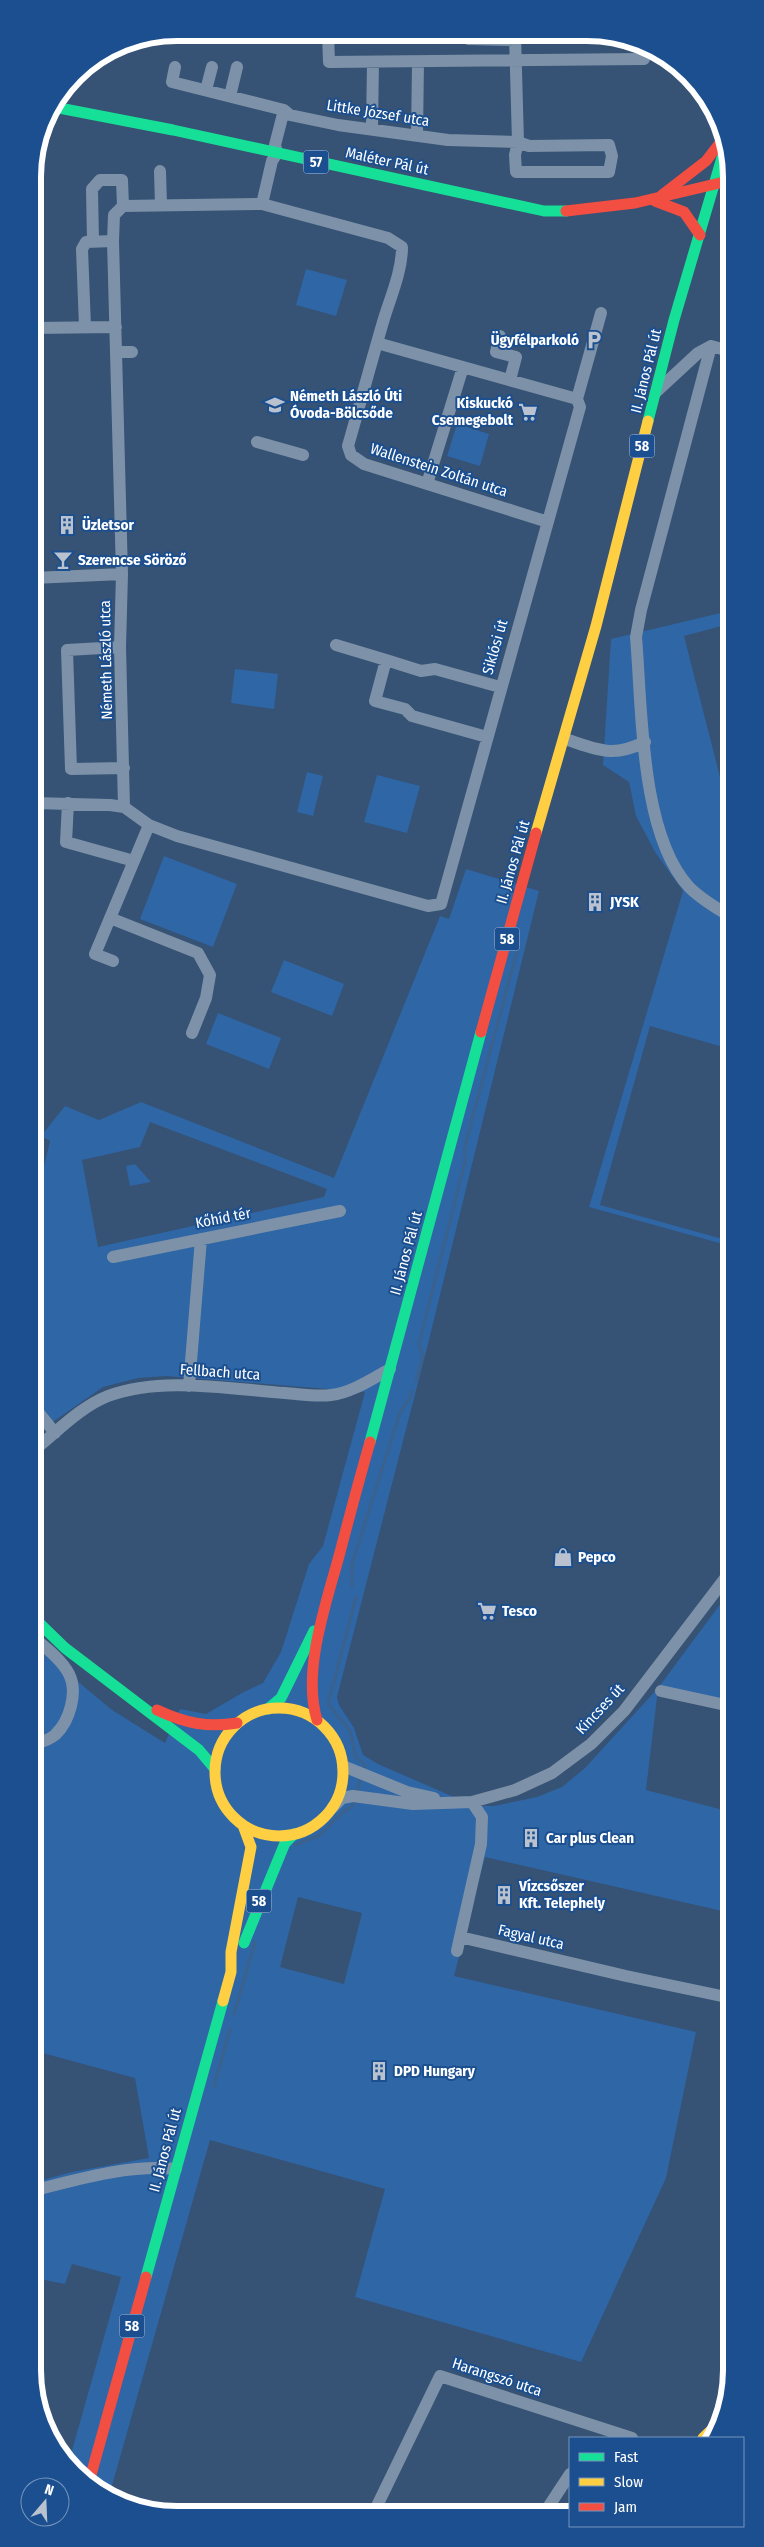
<svg xmlns="http://www.w3.org/2000/svg" width="764" height="2547" font-family="'Fira Sans Condensed',sans-serif">
<rect width="100%" height="100%" fill="#365274"/>
<path fill="#2f66a5" fill-rule="evenodd" d="M306 269 347 280 336 316 296 305Z
M457 424 489 434 480 466 447 456Z
M729 611V624L684 636 720 777 729 775 730 1049 650 1026 600 1205 730 1241V1246L589 1207 683 891 655 852 636 816 629 782 603 765 611 639Z
M235 669 278 674 274 709 231 703Z
M307 772 323 776 313 816 297 812Z
M377 775 420 786 407 833 364 822Z
M164 856 237 884 213 947 140 919Z
M466 869 539 891 428 1344 337 1697 339 1705 354 1728 363 1755 378 1764 456 1798 482 1806H494L537 1797 562 1787 585 1768 658 1688 730 1591V1702L658 1689 646 1790 731 1812V1913L485 1857 454 1976 696 2032 666 2178 581 2362 355 2297 385 2189 210 2140 109 2496 75 2472 69 2461 121 2277 72 2264 65 2284 35 2278V2182L72 2172 149 2158 135 2078 35 2051 34 1645 112 1710 165 1743 180 1709 206 1714 242 1693 263 1683 281 1652 309 1564 323 1546 365 1392 166 1376 138 1378 103 1387 34 1435V1208L50 1141 41 1136 65 1106 99 1120 141 1102 334 1178 440 916 449 919ZM150 1122 327 1189 324 1197 98 1247 82 1160 140 1147ZM298 1897 362 1913 344 1984 280 1967Z
M284 960 344 984 332 1016 271 992Z
M218 1013 281 1038 269 1069 206 1044Z
M135 1164 151 1182 130 1186 126 1166Z"/>
<g fill="none" stroke-linecap="round" stroke-linejoin="round">
<path stroke="#3b618d" stroke-width="3" d="M416 1380 423 1356 419 1344 465 1162V1146L519 944
M352 1586V1564L400 1413 410 1398 412 1391
M356 1597 328 1704 350 1731 356 1757 365 1765 364 1769
M357 1790 360 1780
M295 1845 320 1835 343 1812 352 1806 354 1802
M234 2014 255 1942
M214 2087 230 2029"/>
<path stroke="#7d92a8" stroke-width="12" d="M209 33V34
M328 33 329 62 644 59
M465 34 468 39 515 40
M547 35H550
M175 67 172 82 284 110 290 115 338 125 448 140 518 142 515 35
M206 90 212 67
M230 96 237 67
M372 129 373 62
M417 136 418 62
M518 142 529 146 609 145 612 156 609 172H516L515 155Z
M160 171 161 205
M262 204 272 161 277 153 275 145 284 110
M93 242 92 189 100 180H122L123 206
M85 327 82 249 86 242 113 241
M33 328 116 327
M500 336 496 352 516 357 510 380
M377 343 577 399 580 407 441 904 428 906 177 836 149 825 124 807 120 647 122 574 113 241 114 215 123 206 262 204 388 238 402 247C402 272 390 298 383 322 371 363 360 404 348 446L351 455 364 464 548 522
M711 346 641 610 636 637C642 707 640 834 689 887 701 899 716 908 730 916
M116 352H132
M657 391 698 353 711 346 729 351
M577 399 601 313
M257 442 303 455
M427 484 463 367
M33 578 122 574
M336 645 386 660
M120 647 67 650 71 769 124 768
M487 737 412 716 405 709 375 701 386 660 421 671 435 669 500 687
M565 739C599 750 612 758 645 742
M33 803 110 805 124 807
M68 803 66 842 134 861
M110 918 198 953 210 975 206 998 192 1033
M113 961 95 954 149 825
M113 1257 340 1211
M189 1386 201 1239
M34 1407 55 1433
M34 1450C57 1432 80 1407 108 1396 160 1376 230 1389 285 1393 300 1394 315 1397 331 1395 351 1393 372 1379 390 1369
M34 1638C46 1648 62 1660 69 1674 78 1692 70 1721 55 1735 49 1740 42 1742 35 1744
M661 1691 730 1706
M343 1766 407 1792 434 1798
M472 1802 482 1817 481 1844 460 1937 626 1976 731 1998
M333 1807 342 1798 353 1796 413 1804 472 1802 515 1790 552 1773 591 1744 624 1711 730 1572
M457 1951 460 1937
M35 2190C80 2179 129 2164 176 2169
M374 2512 440 2376 632 2438
M545 2512 570 2474"/>
<path stroke="#16e098" stroke-width="11" d="M54 107 173 130 544 211H566
M648 421 674 320 726 144
M370 1442 481 1032
M34 1618 65 1648 199 1750 215 1769
M268 1709 281 1698 314 1631
M244 1943 285 1843 294 1834
M146 2277 223 2001"/>
<path stroke="#ffcf43" stroke-width="11" d="M536 833 596 626 648 421
M215 1772a64 64 0 1 1 128 0a64 64 0 1 1-128 0Z
M223 2001 231 1972V1952L251 1847 243 1825
M703 2438 721 2421"/>
<path stroke="#f24e42" stroke-width="11" d="M662 195 706 161 723 139
M655 201 684 212 700 235
M566 211 635 203 724 182
M481 1032 536 833
M157 1710C185 1723 207 1728 237 1723
M317 1720C302 1671 326 1604 339 1556 349 1518 359 1480 370 1442
M89 2482 146 2277"/>
</g>
<defs>
<g id="parking-bare" transform="scale(1.5)"><path d="M-3.5-5.5H1a3.5 3.5 0 0 1 0 7H-1V5.5H-3.5ZM-1-3.4V-.6H.8a1.4 1.4 0 0 0 0-2.8Z" fill="#b9c2ce" stroke="#1b4f8f" stroke-width="2.5" paint-order="stroke"/></g>
<g id="school-bare" transform="scale(1.5)"><path d="M0-5L7-2L0 1L-7-2ZM-4 1L0 2.5L4 1V4Q0 6-4 4Z" fill="#b9c2ce" stroke="#1b4f8f" stroke-width="2.5" paint-order="stroke"/></g>
<g id="supermarket-bare" transform="scale(1.5)"><path d="M-6-5.5h2.5l.6 2H6L4.5 2H-2.5L-4.4-4H-6ZM-1.5 3.2a1.3 1.3 0 1 0 .1 0ZM3 3.2a1.3 1.3 0 1 0 .1 0Z" fill="#b9c2ce" stroke="#1b4f8f" stroke-width="2.5" paint-order="stroke"/></g>
<g id="building-bare" transform="scale(1.5)"><path d="M-4-6H4V6H1V3H-1V6H-4ZM-2.5-4.3h1.7v1.8h-1.7ZM.8-4.3h1.7v1.8H.8ZM-2.5-1h1.7V.8h-1.7ZM.8-1h1.7V.8H.8Z" fill="#b9c2ce" stroke="#1b4f8f" stroke-width="2.5" paint-order="stroke"/></g>
<g id="bar-bare" transform="scale(1.5)"><path d="M-6-5H6L.8 .8V4.5H3.5V6h-7V4.5H-.8V.8Z" fill="#b9c2ce" stroke="#1b4f8f" stroke-width="2.5" paint-order="stroke"/></g>
<g id="shop-bare" transform="scale(1.5)"><path d="M-5-2.5h2.3a2.7 3.5 0 0 1 5.4 0H5L5.5 6h-11ZM-1.5-2.5h3a1.5 2.3 0 0 0-3 0Z" fill="#b9c2ce" stroke="#1b4f8f" stroke-width="2.5" paint-order="stroke"/></g>
</defs>
<g fill-rule="evenodd">
<use href="#parking-bare" x="594" y="340"/>
<use href="#school-bare" x="275" y="405"/>
<use href="#supermarket-bare" x="528" y="412"/>
<use href="#building-bare" x="67" y="525"/>
<use href="#bar-bare" x="63" y="560"/>
<use href="#building-bare" x="595" y="902"/>
<use href="#shop-bare" x="563" y="1557"/>
<use href="#supermarket-bare" x="487" y="1611"/>
<use href="#building-bare" x="531" y="1838"/>
<use href="#building-bare" x="504" y="1895"/>
<use href="#building-bare" x="379" y="2071"/>
</g>
<g text-anchor="middle" stroke-width="4" stroke-linejoin="round" paint-order="stroke">
<g fill="#1b4f8f" stroke="#bbcadd" stroke-width="1">
<rect x="303.5" y="150.5" width="25" height="23" rx="4"/>
<rect x="629.5" y="434.5" width="25" height="23" rx="4"/>
<rect x="494.5" y="927.5" width="25" height="23" rx="4"/>
<rect x="246.5" y="1889.5" width="25" height="23" rx="4"/>
<rect x="119.5" y="2314.5" width="25" height="23" rx="4"/>
</g>
<g font-size="14" font-weight="bold" fill="#fff">
<text x="316" y="167">57</text>
<text x="642" y="451">58</text>
<text x="507" y="944">58</text>
<text x="259" y="1906">58</text>
<text x="132" y="2331">58</text>
</g>
<g font-size="15" fill="#fff" stroke="#1b4f8f">
<text transform="translate(378 113) rotate(9)" y="5">Littke József utca</text>
<text transform="translate(387 161) rotate(12)" y="5">Maléter Pál út</text>
<text transform="translate(646 371) rotate(-76)" y="5">II. János Pál út</text>
<text transform="translate(439 470) rotate(18)" y="5">Wallenstein Zoltán utca</text>
<text transform="translate(495 647) rotate(-74)" y="5">Siklósi út</text>
<text transform="translate(106 660) rotate(-91)" y="5">Németh László utca</text>
<text transform="translate(513 862) rotate(-74)" y="5">II. János Pál út</text>
<text transform="translate(223 1218) rotate(-11)" y="5">Kőhíd tér</text>
<text transform="translate(406 1253) rotate(-75)" y="5">II. János Pál út</text>
<text transform="translate(220 1372) rotate(4)" y="5">Fellbach utca</text>
<text transform="translate(600 1709) rotate(-47)" y="5">Kincses út</text>
<text transform="translate(531 1937) rotate(13)" y="5">Fagyal utca</text>
<text transform="translate(165 2150) rotate(-75)" y="5">II. János Pál út</text>
<text transform="translate(497 2377) rotate(18)" y="5">Harangszó utca</text>
</g>
<g font-size="15" font-weight="bold" fill="#fff" stroke="#1b4f8f" text-anchor="start">
<text x="579" y="345" text-anchor="end">Ügyfélparkoló</text>
<text x="290" y="401">Németh László Úti<tspan x="290" dy="17">Óvoda-Bölcsőde</tspan></text>
<text x="513" y="408" text-anchor="end">Kiskuckó<tspan x="513" dy="17">Csemegebolt</tspan></text>
<text x="82" y="530">Üzletsor</text>
<text x="78" y="565">Szerencse Söröző</text>
<text x="610" y="907">JYSK</text>
<text x="578" y="1562">Pepco</text>
<text x="502" y="1616">Tesco</text>
<text x="546" y="1843">Car plus Clean</text>
<text x="519" y="1891">Vízcsőszer<tspan x="519" dy="17">Kft. Telephely</tspan></text>
<text x="394" y="2076">DPD Hungary</text>
</g>
</g>
<path d="M0 0H764V2547H0ZM177 41H587A136 136 0 0 1 723 177V2370A136 136 0 0 1 587 2506H177A136 136 0 0 1 41 2370V177A136 136 0 0 1 177 41Z" fill="#1b4f8f" fill-rule="evenodd"/>
<path fill="none" stroke="#fff" stroke-width="6" d="M177 41H587A136 136 0 0 1 723 177V2370A136 136 0 0 1 587 2506H177A136 136 0 0 1 41 2370V177A136 136 0 0 1 177 41Z"/>
<rect x="569" y="2437" width="175" height="90" fill="#1b4f8f" stroke="#7695bc"/>
<rect x="579" y="2453" width="25" height="8" fill="#16e098" stroke="#7695bc"/>
<text x="614" y="2462" font-size="15" fill="#ffffff">Fast</text>
<rect x="579" y="2478" width="25" height="8" fill="#ffcf43" stroke="#7695bc"/>
<text x="614" y="2487" font-size="15" fill="#ffffff">Slow</text>
<rect x="579" y="2503" width="25" height="8" fill="#f24e42" stroke="#7695bc"/>
<text x="614" y="2512" font-size="15" fill="#ffffff">Jam</text>
<g transform="translate(45 2502) rotate(19)"><circle r="24" fill="#1b4f8f" stroke="#7695bc"/>
<path d="M0-4L9 19L0 12L-9 19Z" fill="#b9c2ce"/>
<text y="-8" font-size="14" font-weight="bold" text-anchor="middle" fill="#ffffff">N</text>
</g>
</svg>
